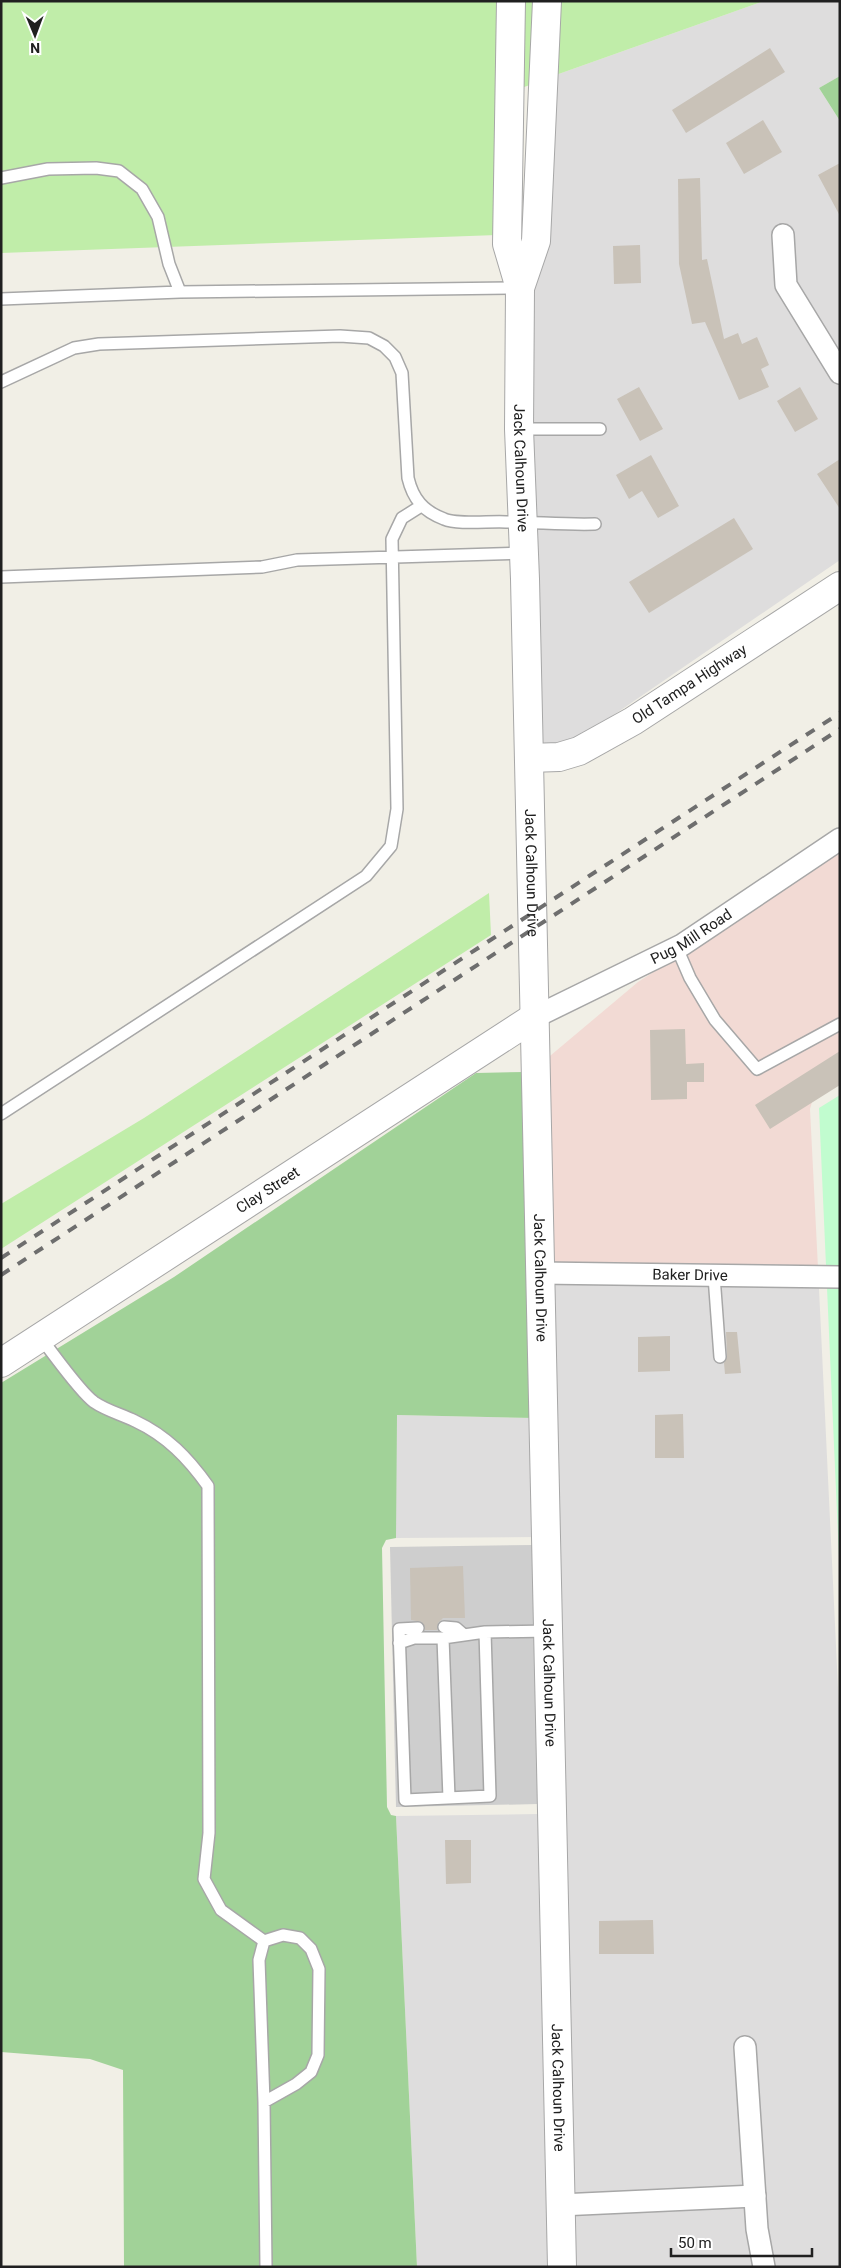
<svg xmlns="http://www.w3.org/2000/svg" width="841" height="2268" font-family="Roboto,sans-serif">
<rect width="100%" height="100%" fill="#f1efe6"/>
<path fill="#dedddd" d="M764 1H840V76L819 88 840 121V560L577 740 558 746H538L529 429 533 295 553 76Z
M818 1268 840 1730V2267H571L549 1271Z
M396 1415 534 1418 537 1537 396 1538Z
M543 1812 552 2267H417L396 1816 538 1814Z"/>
<path fill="#f2dad4" d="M840 852V1084L812 1102 810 1109 818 1268 549 1271 544 1061 638 982Z"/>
<path fill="#cecece" d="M533 1545 538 1804 396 1807 390 1547Z"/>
<path fill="#c0eda9" d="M1 1H501L497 235 1 253Z
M521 1H537L533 84 518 89Z
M557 1H764L553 76Z
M489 893 491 935 1 1249V1204L144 1118Z"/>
<path fill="#a1d298" d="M840 76V121L819 88Z
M525 1072 534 1418 397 1415 396 1538 386 1540 382 1548 387 1807 391 1815 396 1816 417 2267H124L123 2070 90 2059 1 2052V1383L174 1277 476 1073Z"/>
<path fill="#c1fccf" d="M840 1095V1580L819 1108Z"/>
<path fill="#c9c2b8" d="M770 48 785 72 686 133 672 110Z
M763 120 782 152 744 174 726 143Z
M840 163V216L818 175Z
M700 178 702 260 707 259 724 339 738 333 742 344 757 337 769 365 761 369 769 387 739 400 705 322 692 324 679 264 678 179Z
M640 245 641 283 614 284 613 246Z
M639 387 663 429 640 441 617 399Z
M800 387 818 419 795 432 777 401Z
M651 455 679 506 658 518 642 491 629 499 616 475Z
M840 459V509L817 474Z
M734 518 753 549 649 613 629 582Z
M685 1029 686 1064 704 1063V1082H687V1099L651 1100 650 1030Z
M840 1051V1085L770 1129 755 1105Z
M726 1332H737L741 1373 725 1374 724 1363 727 1356Z
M670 1336V1371L638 1372V1337Z
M683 1414 684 1458H655V1415Z
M463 1566 465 1618H443L438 1623 437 1630H425L422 1622 411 1620 410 1568Z
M445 1840H471V1883L446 1884Z
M653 1920 654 1954H599V1921Z"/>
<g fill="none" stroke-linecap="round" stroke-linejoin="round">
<g stroke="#a7a7a7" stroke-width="14">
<path id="service" d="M1 178 48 169 96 168 119 171 142 189 158 217 169 264 180 292
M1 299 180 292 520 288
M1 382 74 348 99 344 340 336 369 338 384 346 395 357 402 373 408 478C413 499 423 511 444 519 458 525 489 521 506 522 535 522 565 525 595 524
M519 429H600
M1 577 262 567 297 560 524 553
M677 948 690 978 715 1020 757 1069 840 1024
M1 1114 366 876 391 846 397 809 392 539 402 518 421 506
M714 1276 720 1357
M40 1337C53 1353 79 1391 94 1402 107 1411 121 1414 135 1421 167 1436 188 1458 208 1486L209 1833 204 1879 221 1910 264 1941
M444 1627 456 1628 464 1635
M418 1628 399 1629 405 1800 490 1796 485 1632
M443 1638 449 1798
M399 1643 414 1638H443L485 1632 549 1631
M264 2102 296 2084 311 2072 318 2055 319 1969 311 1949 300 1938 283 1935 264 1941 259 1960 264 2102 266 2267"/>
</g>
<g stroke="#a7a7a7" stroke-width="24">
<g id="minor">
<path d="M783 235 786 285 840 373"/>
<path id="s1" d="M533 1018 682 945 840 839"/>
<path id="s2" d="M540 1273 840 1277"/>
<path d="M745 2047 757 2229 764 2267"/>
<path d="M560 2205 755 2196"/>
</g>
</g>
<g stroke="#a7a7a7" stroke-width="30">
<g id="tertiary">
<path id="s3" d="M511 1 507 244 520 288 519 429 525 579 562 2267"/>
<path d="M520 288 536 241 547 1"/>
<path id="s4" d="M529 758 559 757 579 751 633 721 840 586"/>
<path id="s5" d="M1 1363 533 1018"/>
</g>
</g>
<use href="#service" stroke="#fff" stroke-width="11"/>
<use href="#minor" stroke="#fff" stroke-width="21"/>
<use href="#tertiary" stroke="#fff" stroke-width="28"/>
<path stroke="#6e6e6e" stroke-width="4" stroke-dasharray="10 10" stroke-linecap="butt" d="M1 1258 840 713
M1 1275 840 729"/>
</g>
<g text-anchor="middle" stroke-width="4.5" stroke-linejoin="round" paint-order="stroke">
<g font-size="15" fill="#202020" stroke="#fff">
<text dy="5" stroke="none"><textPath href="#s3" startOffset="469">Jack Calhoun Drive</textPath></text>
<text dy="5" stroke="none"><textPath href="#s4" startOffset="180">Old Tampa Highway</textPath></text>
<text dy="5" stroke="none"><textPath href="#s3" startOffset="874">Jack Calhoun Drive</textPath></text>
<text dy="5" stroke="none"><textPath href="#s1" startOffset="178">Pug Mill Road</textPath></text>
<text dy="5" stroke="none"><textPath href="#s5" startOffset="318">Clay Street</textPath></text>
<text dy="5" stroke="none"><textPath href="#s2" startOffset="150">Baker Drive</textPath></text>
<text dy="5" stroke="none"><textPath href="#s3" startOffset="1279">Jack Calhoun Drive</textPath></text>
<text dy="5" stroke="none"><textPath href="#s3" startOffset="1684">Jack Calhoun Drive</textPath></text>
<text dy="5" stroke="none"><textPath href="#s3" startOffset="2089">Jack Calhoun Drive</textPath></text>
</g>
</g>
<rect width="841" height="2268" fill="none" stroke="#202020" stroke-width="5"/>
<g transform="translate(35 35) rotate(179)" stroke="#ffffff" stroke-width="4" paint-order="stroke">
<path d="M0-4L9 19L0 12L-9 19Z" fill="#202020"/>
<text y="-8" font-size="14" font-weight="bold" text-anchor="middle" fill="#202020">N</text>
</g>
<path d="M671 2248v8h141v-8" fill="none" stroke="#202020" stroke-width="2.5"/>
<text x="678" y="2248" font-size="15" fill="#202020" stroke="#ffffff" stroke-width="4" paint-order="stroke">50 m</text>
</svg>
